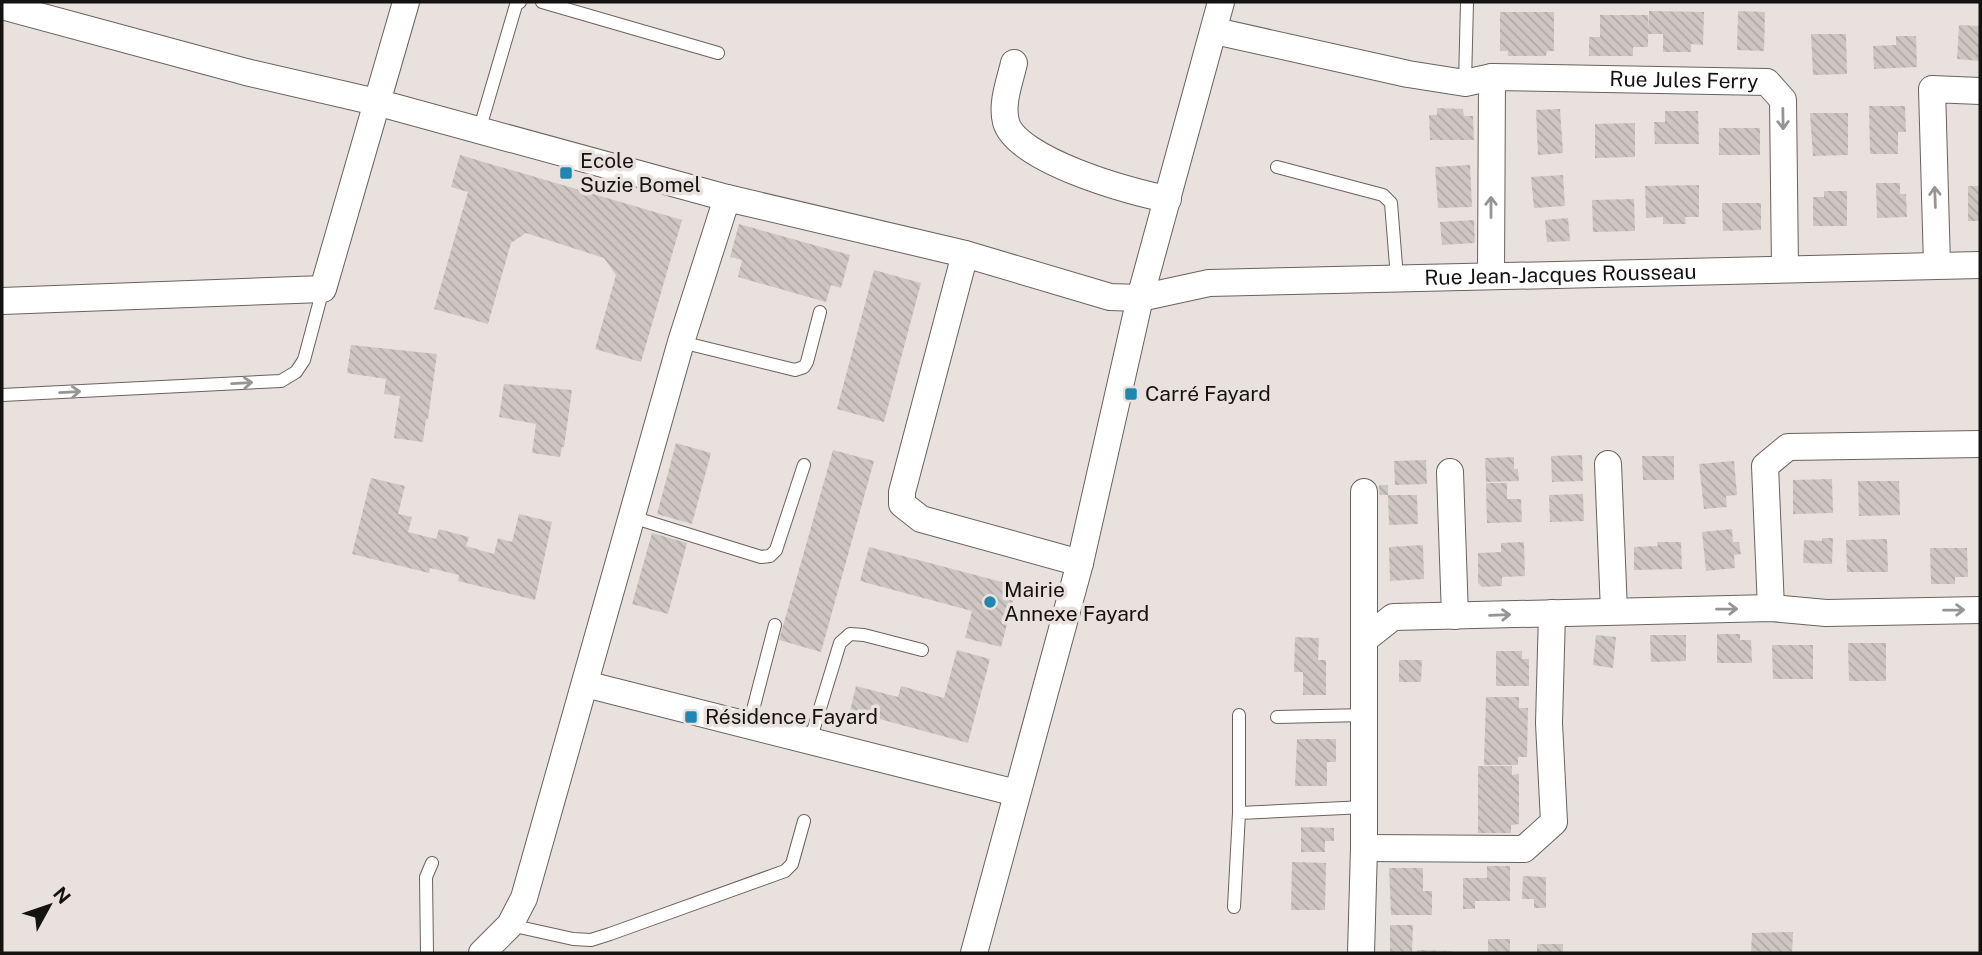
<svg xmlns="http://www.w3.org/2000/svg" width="1982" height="955" font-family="'Public Sans',sans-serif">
<defs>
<pattern id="building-back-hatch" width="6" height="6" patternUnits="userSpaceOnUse" patternTransform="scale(1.75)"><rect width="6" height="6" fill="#cdc6c2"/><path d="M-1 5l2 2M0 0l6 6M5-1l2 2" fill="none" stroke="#afa9a6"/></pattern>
</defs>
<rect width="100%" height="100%" fill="#e8e1dd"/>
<path fill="url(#building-back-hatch)" d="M1649 11 1704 12 1703 45 1691 44V52H1663V34H1648V47H1633V56H1589V37H1600V15H1648L1649 30Z
M1738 11 1765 12 1764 51 1737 50Z
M1500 12H1554V51H1547L1546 56H1508V51H1500Z
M1959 25 1980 26V61L1957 59Z
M1811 34H1846L1847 74 1813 75Z
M1896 36H1916L1917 67 1874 69 1873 46 1896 45Z
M1869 106H1905L1906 132H1898V154H1870Z
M1437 108 1463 109 1464 116H1473L1474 140H1430L1429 115H1437Z
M1560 109 1563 153 1538 155 1536 110Z
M1665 111H1698L1699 144H1655L1654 122H1665Z
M1810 113H1848V155L1813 156Z
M1635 123V157L1595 158V124Z
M1719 128H1760V155H1719Z
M460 155 682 220 641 362 595 349 616 275 604 258 526 233 511 243 488 324 434 309 468 192 451 187Z
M1470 165 1472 207 1438 208 1435 167Z
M1563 175 1565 206 1534 208 1531 177Z
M1876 183H1900V194H1906L1907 217 1877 218Z
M1699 185V217H1685L1686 224H1663V217L1646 218 1645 186Z
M1968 186H1980V221H1968Z
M1824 191H1847V226H1813V197H1824Z
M1634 199 1635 231 1593 232 1592 200Z
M1722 203H1761V230L1723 231Z
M1568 218 1570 241 1547 242 1545 220Z
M1474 220 1475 243 1442 245 1440 222Z
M739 224 850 255 841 288 831 285 826 302 738 277 742 260 730 257Z
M874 270 921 283 884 422 837 409Z
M351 345 437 354 428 419H426L423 442 394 438 400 396 384 394 386 379 347 373Z
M504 384 572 390 564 447H562L560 457 532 453 536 424 499 417Z
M676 443 711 453 692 524 657 514Z
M833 450 874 461 821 652 779 640Z
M1582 455 1583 481 1552 482 1551 456Z
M1642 456H1674V480H1643Z
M1514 457V469H1518L1519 481 1486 482 1485 458Z
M1426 460 1427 484 1395 485 1394 461Z
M1734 461 1737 495 1726 496 1727 507 1704 509 1699 464Z
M371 478 405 486 398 514 412 517 408 532 436 539 439 529 469 537 466 546 494 554 498 538 512 542 519 514 552 522 535 600 458 581 459 575 430 568 429 573 352 554Z
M1832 479 1833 513 1793 514V480Z
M1858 481H1899L1900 515 1859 516Z
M1486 483H1507V499H1521L1522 522 1487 523Z
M1379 485H1388V495H1379Z
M1583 494 1584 521 1550 522 1549 495Z
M1388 495H1417L1418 524 1389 525Z
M1732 529 1733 542H1739L1741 554 1734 555 1735 568 1706 571 1702 532Z
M652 533 687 543 668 614 632 604Z
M1822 538H1833L1832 564 1803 563 1804 540 1822 541Z
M1887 539 1888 572H1847L1846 540Z
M1524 542 1525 576 1502 577V586L1482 587 1478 583V553L1501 552V543Z
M1657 542H1681L1682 569 1634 570V547L1658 546Z
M1423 545 1424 579 1390 581 1389 547Z
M869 547 1017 586 1001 647 965 638 972 611 860 581Z
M1930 548H1967L1968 577H1955V584H1931Z
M1717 634H1740V640H1751L1752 663H1717Z
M1596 635 1616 637 1613 668 1593 665Z
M1650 635H1686V661L1651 662Z
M1295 637 1319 638 1318 660H1326V695H1303V672H1294Z
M1848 643H1886V681H1849Z
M1772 645H1813V679H1773Z
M957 650 990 659 968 743 850 711 856 686 898 697 901 686 944 698Z
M1496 651H1522V659H1529V686H1496Z
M1399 660H1422L1421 682H1399Z
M1486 697H1519V708H1528L1527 757H1518V765H1484Z
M1297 739H1336V762H1327V786H1295Z
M1478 766H1512V775L1519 774V824L1511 825V833H1478Z
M1301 827 1334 828V841H1325V852H1301Z
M1292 862 1326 863 1325 910H1291Z
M1487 866H1510V901H1475V909H1463V878H1487Z
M1389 868H1423V891H1432V915H1391Z
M1523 876 1546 877V908H1534V899H1522Z
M1390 925H1413L1412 953H1390Z
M1793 932 1792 953H1751L1752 933Z
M1488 939H1510V953H1488Z
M1537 944H1563V953H1537Z
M1417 950 1452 951V953H1417Z"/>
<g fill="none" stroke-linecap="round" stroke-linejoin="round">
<g stroke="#69635f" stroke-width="14">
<path id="service" d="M542 2 718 53
M1465 83 1467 2
M479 131 516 5 520 2
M1277 167 1383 195 1391 203 1397 278
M681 342 795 370 804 367 807 362 820 312
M2 395 281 381 296 372 304 360 323 289
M632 517 761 557 770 556 776 550 804 465
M1277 717 1365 715
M749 725 775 625
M810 741 840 643 850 634 864 635 922 650
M1239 813 1365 807
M1234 907 1239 813V715
M510 925 573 939 591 940 610 934 785 871 792 864 804 821
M427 953 426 877 432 863"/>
</g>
<g stroke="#69635f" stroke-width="28">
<g id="minor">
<path id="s1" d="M2 6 246 72 376 102 727 198 965 254 1110 297 1140 298 1209 283 1980 265"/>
<path d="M1215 31 1408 74 1465 83 1492 77"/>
<path d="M1014 63C1010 81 1001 103 1006 122 1016 160 1132 193 1168 199"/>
<path d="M965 254 902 492V504L921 519 1080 563"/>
<path d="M1937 265 1932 89 1980 91"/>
<path id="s2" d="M1491 275 1492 77 1767 82 1783 100 1785 268"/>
<path d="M2 301 323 289 406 2"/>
<path d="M1608 464 1614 611"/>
<path d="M1450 472 1455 616"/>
<path d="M1771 608 1765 466 1788 447 1980 444"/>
<path d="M1365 639 1393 617 1771 608 1826 613 1980 610"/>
<path d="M585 684 1016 793"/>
<path d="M1364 848 1524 849 1554 822 1549 723 1552 613"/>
<path d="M482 953 510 925 524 898 681 342 727 198"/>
<path d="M974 953 1080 563 1140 298 1221 2"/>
<path d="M1361 953 1364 848V492"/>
</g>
</g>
<use href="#service" stroke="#fff" stroke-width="12"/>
<use href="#minor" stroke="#fff" stroke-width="26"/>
</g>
<defs><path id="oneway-shaft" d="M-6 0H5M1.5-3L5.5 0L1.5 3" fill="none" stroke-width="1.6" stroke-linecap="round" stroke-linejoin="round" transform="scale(1.75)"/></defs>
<g stroke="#969594">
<use href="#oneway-shaft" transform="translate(1783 119) rotate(89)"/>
<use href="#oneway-shaft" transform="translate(1935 197) rotate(-92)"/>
<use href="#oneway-shaft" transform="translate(1491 207) rotate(-90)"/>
<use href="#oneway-shaft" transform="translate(242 383) rotate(-3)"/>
<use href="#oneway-shaft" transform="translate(70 392) rotate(-3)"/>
<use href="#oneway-shaft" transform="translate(1727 609) rotate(-1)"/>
<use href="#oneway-shaft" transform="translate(1954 610) rotate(-1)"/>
<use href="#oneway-shaft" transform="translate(1500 615) rotate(-2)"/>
</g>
<g fill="#1f87b0" stroke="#e8e1dd" stroke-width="2.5">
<rect x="559" y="166" width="14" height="14" rx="3.5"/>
<rect x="1124" y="387" width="14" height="14" rx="3.5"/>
<circle cx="990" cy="602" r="7"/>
<rect x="684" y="710" width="14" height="14" rx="3.5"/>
</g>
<g text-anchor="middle" stroke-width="7" stroke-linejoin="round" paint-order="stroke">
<g font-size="21" fill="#151312" stroke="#e8e1dd">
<text dy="7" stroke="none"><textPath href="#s2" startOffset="390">Rue Jules Ferry</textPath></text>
<text dy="7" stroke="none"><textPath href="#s1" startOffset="1598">Rue Jean-Jacques Rousseau</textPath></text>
</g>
<g font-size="21" fill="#151312" stroke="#e8e1dd" text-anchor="start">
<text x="580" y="168">Ecole<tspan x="580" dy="24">Suzie Bomel</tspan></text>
<text x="1145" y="401">Carré Fayard</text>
<text x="1004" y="597">Mairie<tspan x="1004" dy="24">Annexe Fayard</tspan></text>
<text x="705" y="724">Résidence Fayard</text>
</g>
</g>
<rect width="1982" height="955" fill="none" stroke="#151312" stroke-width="7"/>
<g transform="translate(49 906) rotate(50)" stroke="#e8e1dd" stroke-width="5" paint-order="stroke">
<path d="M0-5L12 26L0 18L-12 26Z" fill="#151312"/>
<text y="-10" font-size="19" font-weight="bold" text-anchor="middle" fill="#151312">N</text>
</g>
</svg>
